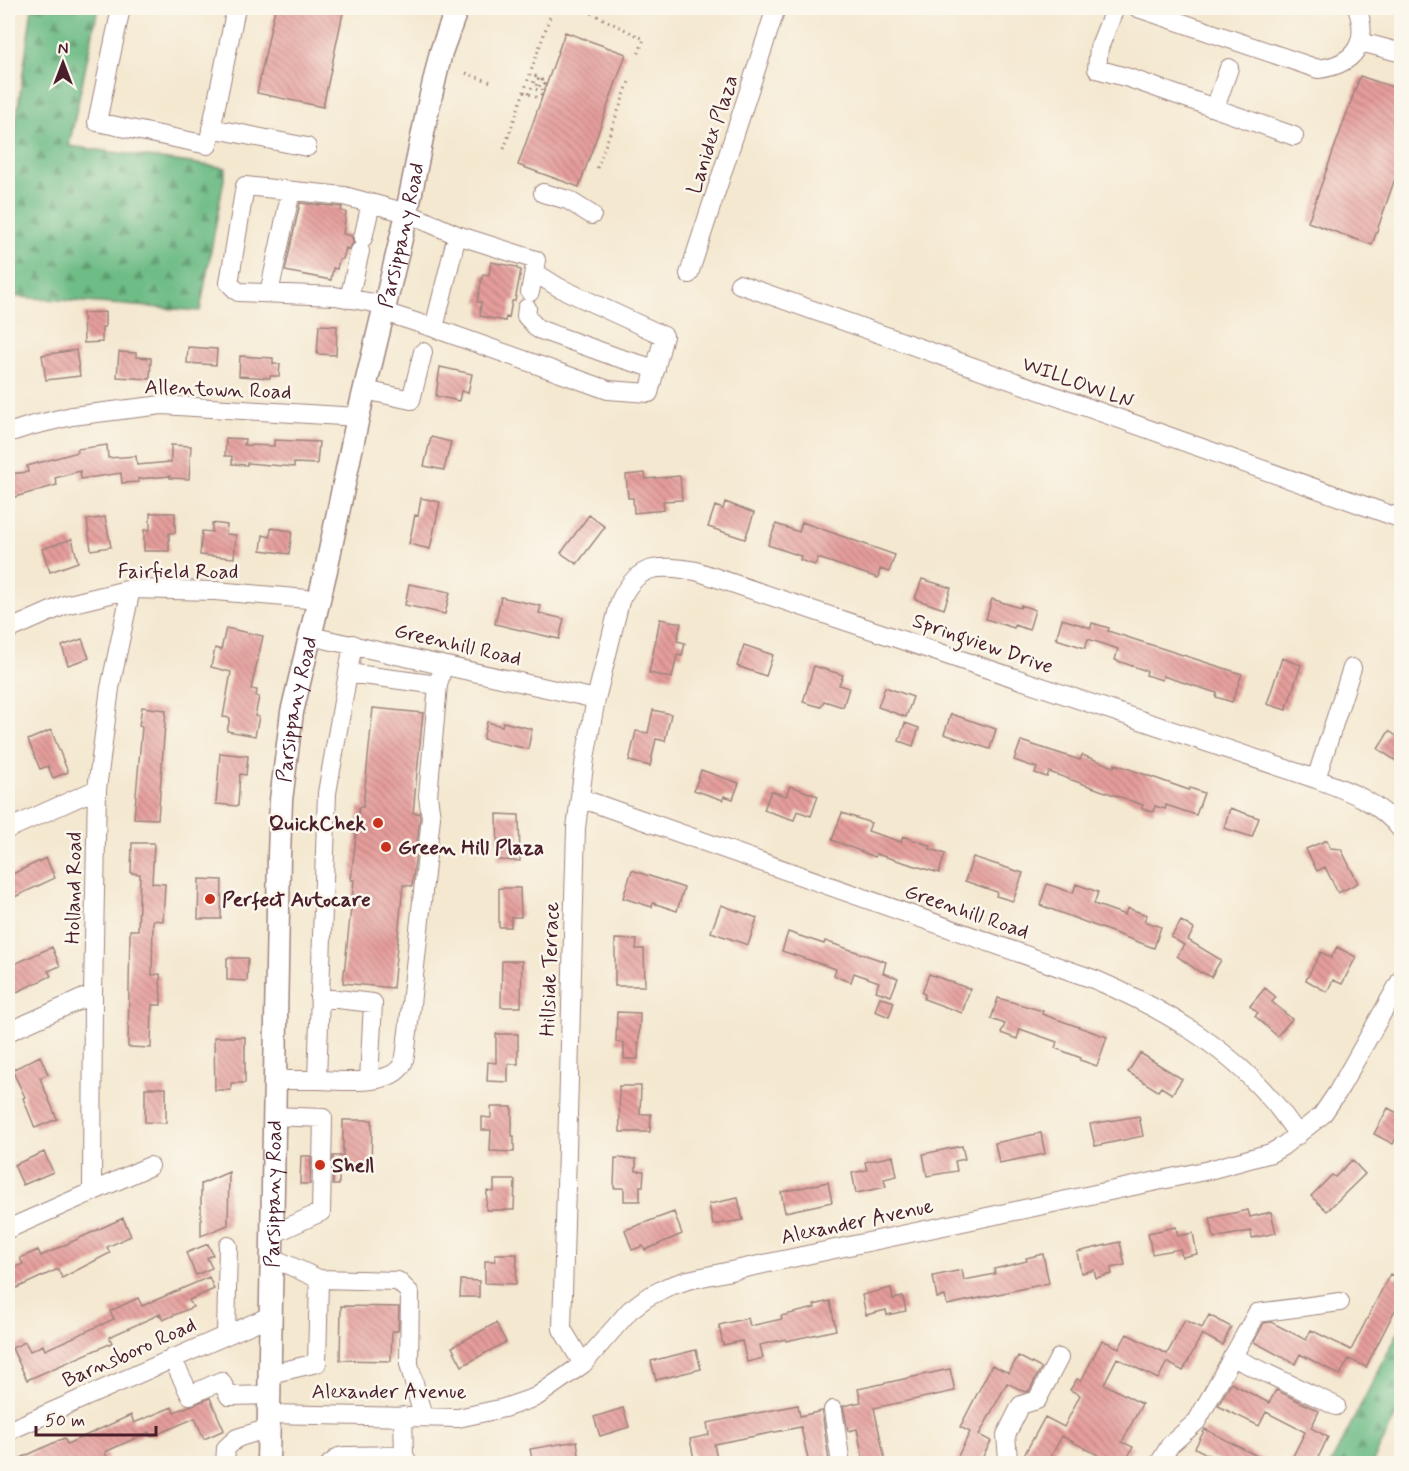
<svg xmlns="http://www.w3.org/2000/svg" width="1409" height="1471" font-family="Mynerve,sans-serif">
<defs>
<pattern id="forest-firs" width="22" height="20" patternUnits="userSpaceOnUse" patternTransform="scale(1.5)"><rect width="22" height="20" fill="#6ebc86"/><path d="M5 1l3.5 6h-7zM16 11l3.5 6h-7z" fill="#5c986e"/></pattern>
<pattern id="building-back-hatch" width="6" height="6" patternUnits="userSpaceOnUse" patternTransform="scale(1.5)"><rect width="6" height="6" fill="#e59e9b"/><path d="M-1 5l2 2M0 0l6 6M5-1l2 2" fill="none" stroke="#bc807f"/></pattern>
</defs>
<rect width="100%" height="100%" fill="#fbf7ec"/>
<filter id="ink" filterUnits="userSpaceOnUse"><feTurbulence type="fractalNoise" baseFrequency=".0167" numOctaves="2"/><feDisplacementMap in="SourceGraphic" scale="12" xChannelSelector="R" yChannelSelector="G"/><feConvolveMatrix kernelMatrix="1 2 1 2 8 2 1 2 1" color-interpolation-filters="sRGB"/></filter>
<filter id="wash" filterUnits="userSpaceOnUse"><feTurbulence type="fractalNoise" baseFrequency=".008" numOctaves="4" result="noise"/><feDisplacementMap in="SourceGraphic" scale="24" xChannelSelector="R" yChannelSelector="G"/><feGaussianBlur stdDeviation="1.35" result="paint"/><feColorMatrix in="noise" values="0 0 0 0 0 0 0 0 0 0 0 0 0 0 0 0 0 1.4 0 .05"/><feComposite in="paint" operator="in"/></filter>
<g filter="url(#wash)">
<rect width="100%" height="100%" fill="#f4e8d0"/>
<path fill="url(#forest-firs)" stroke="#5c6e58" stroke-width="1.5" d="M32 8H98L69 146 226 168 200 311 8 296V180Z
M1401 1327V1406L1372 1463H1331Z"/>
<g id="blocks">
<path fill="url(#building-back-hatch)" d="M275 8H344L323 107 257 93Z
M565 32 626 54 579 187 518 165Z
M1360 76 1401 90V161L1372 245 1308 222Z
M300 203 342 207 341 211 346 212 343 234 352 236 353 243 349 249 346 248 343 259 339 260 337 269 333 268 331 280 285 271Z
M491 262 517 267V269L521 270 515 301H512L509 318 506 317 505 321 480 316 481 302H477L483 274 489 275Z
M105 312V327H102V342L84 343 83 313Z
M319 325 337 326 336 355 317 354Z
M188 347 217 349 216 365 187 363Z
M76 350 80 376 46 380 42 355Z
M119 352 136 353V357L151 358 150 379 117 377Z
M240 356 273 358V364H280L279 376H270V378L239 376Z
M440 367 472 374 468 393 461 391 459 401 436 396Z
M431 437 451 442 444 470 424 466Z
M226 438 245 439 244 445 274 446V440L319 442 317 464 294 463V467L247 463V465L232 464V456H225Z
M107 445 108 458 136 456 137 465 171 462V445L191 446 189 479 170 478V476L138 479 139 482 122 483 121 473 81 479 80 471 55 478 57 485 8 499V474L28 472 27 466 78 452 77 449Z
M645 473 646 479 680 476 682 500 663 501 664 510 634 513 633 498H628L626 475Z
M421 498 440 502 430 549 409 544 415 515 418 516Z
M725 502 754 513 745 539 708 527 715 506 723 509Z
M150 513H175V533H169V551H144V530H150Z
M589 515 605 527 577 564 561 553Z
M105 517 111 547 91 550 87 520Z
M802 522 895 555 889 572 880 569 878 578 818 558 815 565 800 560 801 556 768 545 776 524 799 532Z
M212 523 227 525 226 534 236 535 234 558 200 555 202 531 212 532Z
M271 528 292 531 289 554 261 550 263 535 270 537Z
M72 539 78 562 50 572 42 549Z
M922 579 951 588 944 609 915 599Z
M409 584 450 592 445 614 405 605Z
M501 597 541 606 539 613 564 619 559 639 495 624Z
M992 599 1020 608 1021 605 1035 610 1029 630 1015 625 1014 628 986 619Z
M660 619 681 623 677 641 685 643 682 656 677 655 672 678 649 673Z
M1062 619 1091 628 1092 623 1109 628 1108 631 1242 674 1232 702 1216 697 1217 693 1163 676 1162 680 1146 675 1147 671 1115 660 1118 649 1088 639 1085 648 1056 639Z
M226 628 263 636 251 689 257 690 256 696 259 697 255 716 259 717 255 736 227 731 230 718 223 717 231 672 211 667 215 648 221 650Z
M82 639 89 658 68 665 62 646Z
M744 645 773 655 766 676 737 666Z
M1282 658 1301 665 1286 710 1267 704Z
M814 666 843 675 839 685 849 688 843 707 824 701 821 707 803 702Z
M885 687 913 697 906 717 878 707Z
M142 707 166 710 158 819 134 818 142 727 139 726Z
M373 708 423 713 413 813H419L420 817 412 886 403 885 393 988 343 983 354 880H351L359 807H363Z
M653 710 671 714 665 741 656 739 650 766 629 761 636 731 648 733Z
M951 714 996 729 990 749 944 734Z
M487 722 502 726 503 722 532 729 528 749 483 739Z
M905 723 919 728 913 746 899 741Z
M51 730 68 772 53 778 48 766 40 769 28 740Z
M1389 731 1401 739V764L1378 749Z
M1021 741 1080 760 1082 755 1114 767 1115 764 1189 790 1190 788 1204 793 1196 815 1166 805 1165 809 1155 806 1153 812 1142 808 1143 805 1049 772 1047 777 1035 773 1037 768 1014 760Z
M220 753 248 756 246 775 240 774 238 806 216 804Z
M701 770 739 783 733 799 724 796 723 800 694 790Z
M790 786 818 796 811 816 797 811 794 820 764 810 771 791 786 796Z
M1230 808 1259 818 1252 837 1224 828Z
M842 813 871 823 868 831 901 842 903 836 931 846 930 849 945 854 939 873 876 854 875 857 832 840Z
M497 814 519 815 520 861 498 860Z
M1327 840 1330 848 1341 849 1358 883 1338 893 1325 867 1317 871 1306 849Z
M132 843H154L152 883 165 884 163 921 153 920 152 975 160 974 161 1005H152L151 1048 128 1047 130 930H138L140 874 131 873Z
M973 857 1023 873 1013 901 996 896 997 892 965 881Z
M46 858 55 878 8 900V876Z
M632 870 684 888 677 911 653 903 652 907 623 898Z
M199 879 222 880 221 919H198Z
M1047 884 1073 893 1076 884 1098 892 1094 904 1125 915 1127 908 1147 915 1144 921 1161 927 1154 948 1040 905Z
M499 888H520L521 917H511V927H499Z
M721 905 757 918 748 945 711 932Z
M1181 921 1194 929 1188 940 1221 960 1211 977 1202 972 1201 973 1177 956 1184 945 1171 937Z
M788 932 824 944 825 941 886 962 883 973 898 978 891 996 876 991 879 982 854 973 851 982 834 976 836 969 782 951Z
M615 939 637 940 636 949H644L645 986H615Z
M52 947 60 966 48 971 51 976 8 996V967Z
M1337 947 1356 957 1342 984 1333 980 1327 992 1306 980 1321 952 1331 958Z
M227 958H248L247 981 227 980Z
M502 961H522L521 1007H501Z
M929 974 970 989 962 1013 924 999 925 994 922 993Z
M1265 988 1276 997 1272 1002 1292 1019 1277 1036 1255 1016 1258 1013 1250 1006Z
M880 997 894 1002 889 1017 875 1011Z
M998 998 1043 1011 1042 1014 1107 1037 1097 1066 1080 1060 1081 1058 1055 1048 1057 1042 1020 1029 1017 1039 1001 1033 1005 1024 991 1019Z
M617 1012 640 1013 638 1059H624V1043L616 1042Z
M496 1034H518V1064H508V1082L487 1081 488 1062 496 1063Z
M214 1037H245V1083H231V1090H215Z
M1140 1053 1182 1079 1172 1094 1161 1087 1158 1091 1128 1072Z
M40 1056 48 1074 40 1078 57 1119 35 1128 23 1098 25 1097 12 1070Z
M619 1086H641L640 1114H651L650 1132H620Z
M145 1088H166V1123L145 1122Z
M491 1107H512V1136H514V1152L490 1151 491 1130H482V1117L491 1118Z
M1388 1108 1401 1115V1128L1393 1144 1374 1134Z
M1139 1116 1143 1136 1095 1146 1090 1124Z
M343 1120H372L371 1172 339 1171V1185H333V1156H343Z
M1041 1133 1045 1154 999 1163 995 1143Z
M962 1146 965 1159 955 1161 957 1171 927 1176 923 1154Z
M44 1152 53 1172 23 1185 14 1165Z
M301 1156H311L310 1184H300Z
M893 1156 897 1176 884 1179 886 1187 856 1193 852 1173 867 1170 865 1162Z
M615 1158 636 1159V1171H644L643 1186H640V1201H624V1188H614Z
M1352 1160 1365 1174 1327 1211 1311 1196 1332 1175 1335 1177Z
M229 1172 228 1225 201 1236V1184Z
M494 1180H515L514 1210H486L487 1191 494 1192Z
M828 1182 832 1202 785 1212 781 1192Z
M738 1198 743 1220 713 1225 709 1204Z
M1248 1210 1250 1217 1271 1212 1276 1233 1252 1238 1251 1231 1214 1238 1210 1218Z
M674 1212 682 1234 645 1250 643 1246 632 1250 625 1230Z
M123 1218 131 1236 107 1247 110 1253 62 1278 58 1269 8 1292V1271L23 1264 20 1258 38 1250 41 1256Z
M1176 1227 1178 1236 1193 1233 1197 1254 1182 1257 1180 1249 1152 1254 1148 1233Z
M1120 1242 1125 1265 1111 1268 1112 1274 1096 1278 1094 1270 1081 1273 1077 1252Z
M208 1244 213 1255 207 1258 212 1268 196 1275 186 1253Z
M495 1254H517L516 1284 485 1283V1261H495Z
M1043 1254 1049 1283 947 1305 945 1296 937 1298 933 1276 962 1270 964 1280 995 1274 994 1269 1027 1261 1026 1258Z
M1390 1274 1401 1280V1298L1366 1367 1349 1359 1340 1375 1300 1354 1295 1364 1254 1342 1264 1323 1271 1322 1306 1340 1311 1330 1351 1350Z
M209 1277 214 1289 189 1300 193 1307 163 1320 160 1314 109 1337 112 1343 27 1380 12 1348 25 1342 30 1351 43 1345 45 1350 114 1319 110 1311 138 1298 142 1306Z
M461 1280 479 1281V1297H460Z
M891 1288 893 1299 903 1297 906 1311 887 1315 886 1310 866 1315 862 1295Z
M830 1301 836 1330 786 1341V1339L760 1345 763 1358 747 1362 742 1341 723 1345 719 1325 748 1318 750 1326 782 1319 781 1316 815 1308 814 1305Z
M341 1306 399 1307 398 1331H392L391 1361 340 1360Z
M1209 1315 1231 1327 1222 1345 1202 1334 1183 1371 1167 1362 1158 1379 1117 1358 1104 1384 1142 1404 1122 1442 1133 1447 1124 1464H1115L1062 1436 1047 1464H1031L1022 1459 1045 1417 1064 1427 1080 1395 1070 1390 1077 1379 1081 1381 1102 1340 1119 1348 1127 1334 1167 1354 1185 1320 1202 1328Z
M496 1323 506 1342 462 1366 452 1347Z
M696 1350 701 1369 656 1380 651 1361Z
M1018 1356 1041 1368 1029 1391 1025 1392 1007 1383 979 1435 991 1441 979 1464H954L970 1432 960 1427 992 1365 1009 1373Z
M950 1369 955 1391 874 1408 886 1464H864L857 1429 848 1431 843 1406 861 1402 858 1389Z
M1231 1383 1269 1403 1276 1390 1319 1411 1311 1428 1328 1437 1315 1464H1289L1305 1432 1266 1412 1259 1426 1218 1406Z
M210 1398 224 1430 204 1439 195 1418 151 1437 149 1432 105 1452 110 1464H8L64 1438 67 1444 131 1415 134 1423 172 1407 174 1412Z
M798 1405 800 1416 822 1411 829 1461 809 1464 801 1427 714 1444 718 1464H695L690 1439 709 1435 707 1423Z
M623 1408 629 1427 600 1436 594 1417Z
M1205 1429 1272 1464H1226L1195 1448Z
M577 1441 580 1462 533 1464 530 1449Z"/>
</g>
</g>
<g filter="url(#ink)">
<use href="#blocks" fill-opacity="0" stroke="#9f847e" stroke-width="1.5"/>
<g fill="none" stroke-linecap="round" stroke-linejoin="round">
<g stroke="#9f847e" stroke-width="20">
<path id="minor" d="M121 8 97 122 208 145 236 8
M1115 8 1099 48 1097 69 1129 78 1294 136
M1138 8 1318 69C1354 65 1370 43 1357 8
M1361 42 1402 53
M1215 108 1229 68
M211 128 307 147
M543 193 568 200 592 215
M457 235 536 260 530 292
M363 238 371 203
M689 274 776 8
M739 284 1402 519
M269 293 291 191
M349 299 360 251
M527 308 526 316 538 329 616 357 656 369
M384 312 434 328 457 235 407 213 344 196 245 186 229 283 238 292 335 296 385 305
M434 328 608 390 649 393 664 336 558 287 534 272
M365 390 411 400 423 352
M8 433 30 426 72 416 162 405 358 417
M8 630 65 605 131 589 215 591 319 600
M310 636 596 699
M348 673 438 685 441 673
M1316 779 1352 668
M580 798 1096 980C1161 1008 1222 1043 1270 1098 1280 1109 1289 1122 1298 1135
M8 829 97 789
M319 997 373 1003 369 1080
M8 1032 93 994
M274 1080H317L327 793 353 644
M317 1080C339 1080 390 1087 402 1065 407 1057 406 1042 408 1032L431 817 428 796 438 685
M92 1190 93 994 97 789 110 688 131 589
M8 1229 150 1166
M271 1235 321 1212 323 1118 273 1116
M271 1257 319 1279 398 1281 410 1293 409 1364 423 1417
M226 1334 228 1246
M1232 1357 1336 1406
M172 1358 190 1395 221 1381 229 1396 270 1395
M583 1364 562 1329 576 828 585 758 596 699 620 601C638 563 658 565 696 571L1316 779C1349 791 1380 802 1402 831
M270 1374 317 1363 319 1279
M833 1410 841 1464
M269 1414 458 1418 504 1408 536 1397 583 1364 630 1310 646 1298 667 1287 688 1280 1209 1170 1271 1153 1283 1146 1322 1115 1337 1093 1402 978
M403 1416 404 1455 409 1464
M8 1431 270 1316
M225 1464 226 1448 237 1438 269 1428
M330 1464 339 1457 346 1456 404 1455
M1006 1464 1008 1459 1006 1435 1021 1405 1037 1400 1059 1358
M1159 1464 1170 1445 1197 1421 1257 1313 1340 1302"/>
</g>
<g stroke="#9f847e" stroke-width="25">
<g id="major">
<path id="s1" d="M268 1464 279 855 281 800 292 712 326 570 358 417 405 222 428 108 441 52 457 8"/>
</g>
</g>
<path stroke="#9f847e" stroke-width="3" stroke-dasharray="1.5 4.5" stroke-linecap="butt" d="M581 8 644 39 638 55
M466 73 491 82
M524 92 541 99
M529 94 536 76 539 77 535 89 538 90 542 80 545 82 541 95H542
M504 149 553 8
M597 168 630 79"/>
<use href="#minor" stroke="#fff" stroke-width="18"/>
<use href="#major" stroke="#fff" stroke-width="22"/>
</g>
</g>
<g fill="#c8321e" stroke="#fbf7ec" stroke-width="2">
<circle cx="378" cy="823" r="6"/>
<circle cx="386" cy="847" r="6"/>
<circle cx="210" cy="899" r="6"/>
<circle cx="320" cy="1165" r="6"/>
</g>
<g text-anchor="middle" stroke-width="5" stroke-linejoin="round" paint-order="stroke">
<g font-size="21" fill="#4a1f2b" stroke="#fbf7ec">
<text transform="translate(712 134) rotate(-72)" y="7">Lanidex Plaza</text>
<text dy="7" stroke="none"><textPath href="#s1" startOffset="1242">Parsippany Road</textPath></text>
<text transform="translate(1078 382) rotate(20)" y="7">WILLOW LN</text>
<text transform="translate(218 389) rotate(2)" y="7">Allentown Road</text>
<text x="178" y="578">Fairfield Road</text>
<text transform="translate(983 643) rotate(19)" y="7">Springview Drive</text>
<text transform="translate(458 644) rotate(13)" y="7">Greenhill Road</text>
<text dy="7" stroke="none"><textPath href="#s1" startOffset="756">Parsippany Road</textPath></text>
<text transform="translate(73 888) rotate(-89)" y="7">Holland Road</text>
<text transform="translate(967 911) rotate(19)" y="7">Greenhill Road</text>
<text transform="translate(549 969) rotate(-88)" y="7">Hillside Terrace</text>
<text dy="7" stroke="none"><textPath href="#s1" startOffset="270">Parsippany Road</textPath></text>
<text transform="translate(857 1221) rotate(-12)" y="7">Alexander Avenue</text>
<text transform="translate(129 1352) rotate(-24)" y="7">Barnsboro Road</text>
<text x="389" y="1398">Alexander Avenue</text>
</g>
<g font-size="21" font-weight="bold" fill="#4a1f2b" stroke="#fbf7ec" text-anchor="start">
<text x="366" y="830" text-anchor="end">QuickChek</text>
<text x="398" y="854">Green Hill Plaza</text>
<text x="222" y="906">Perfect Autocare</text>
<text x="332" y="1172">Shell</text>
</g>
</g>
<rect width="1409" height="1471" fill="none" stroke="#fbf7ec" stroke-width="30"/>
<g transform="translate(63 63)" stroke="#fbf7ec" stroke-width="4.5" paint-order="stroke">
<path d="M0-4.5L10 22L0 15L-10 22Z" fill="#4a1f2b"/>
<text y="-9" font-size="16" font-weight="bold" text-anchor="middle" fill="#4a1f2b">N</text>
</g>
<path d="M36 1426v9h120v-9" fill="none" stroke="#4a1f2b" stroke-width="3"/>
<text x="45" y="1426" font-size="18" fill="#4a1f2b" stroke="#fbf7ec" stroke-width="4.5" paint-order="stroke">50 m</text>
</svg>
